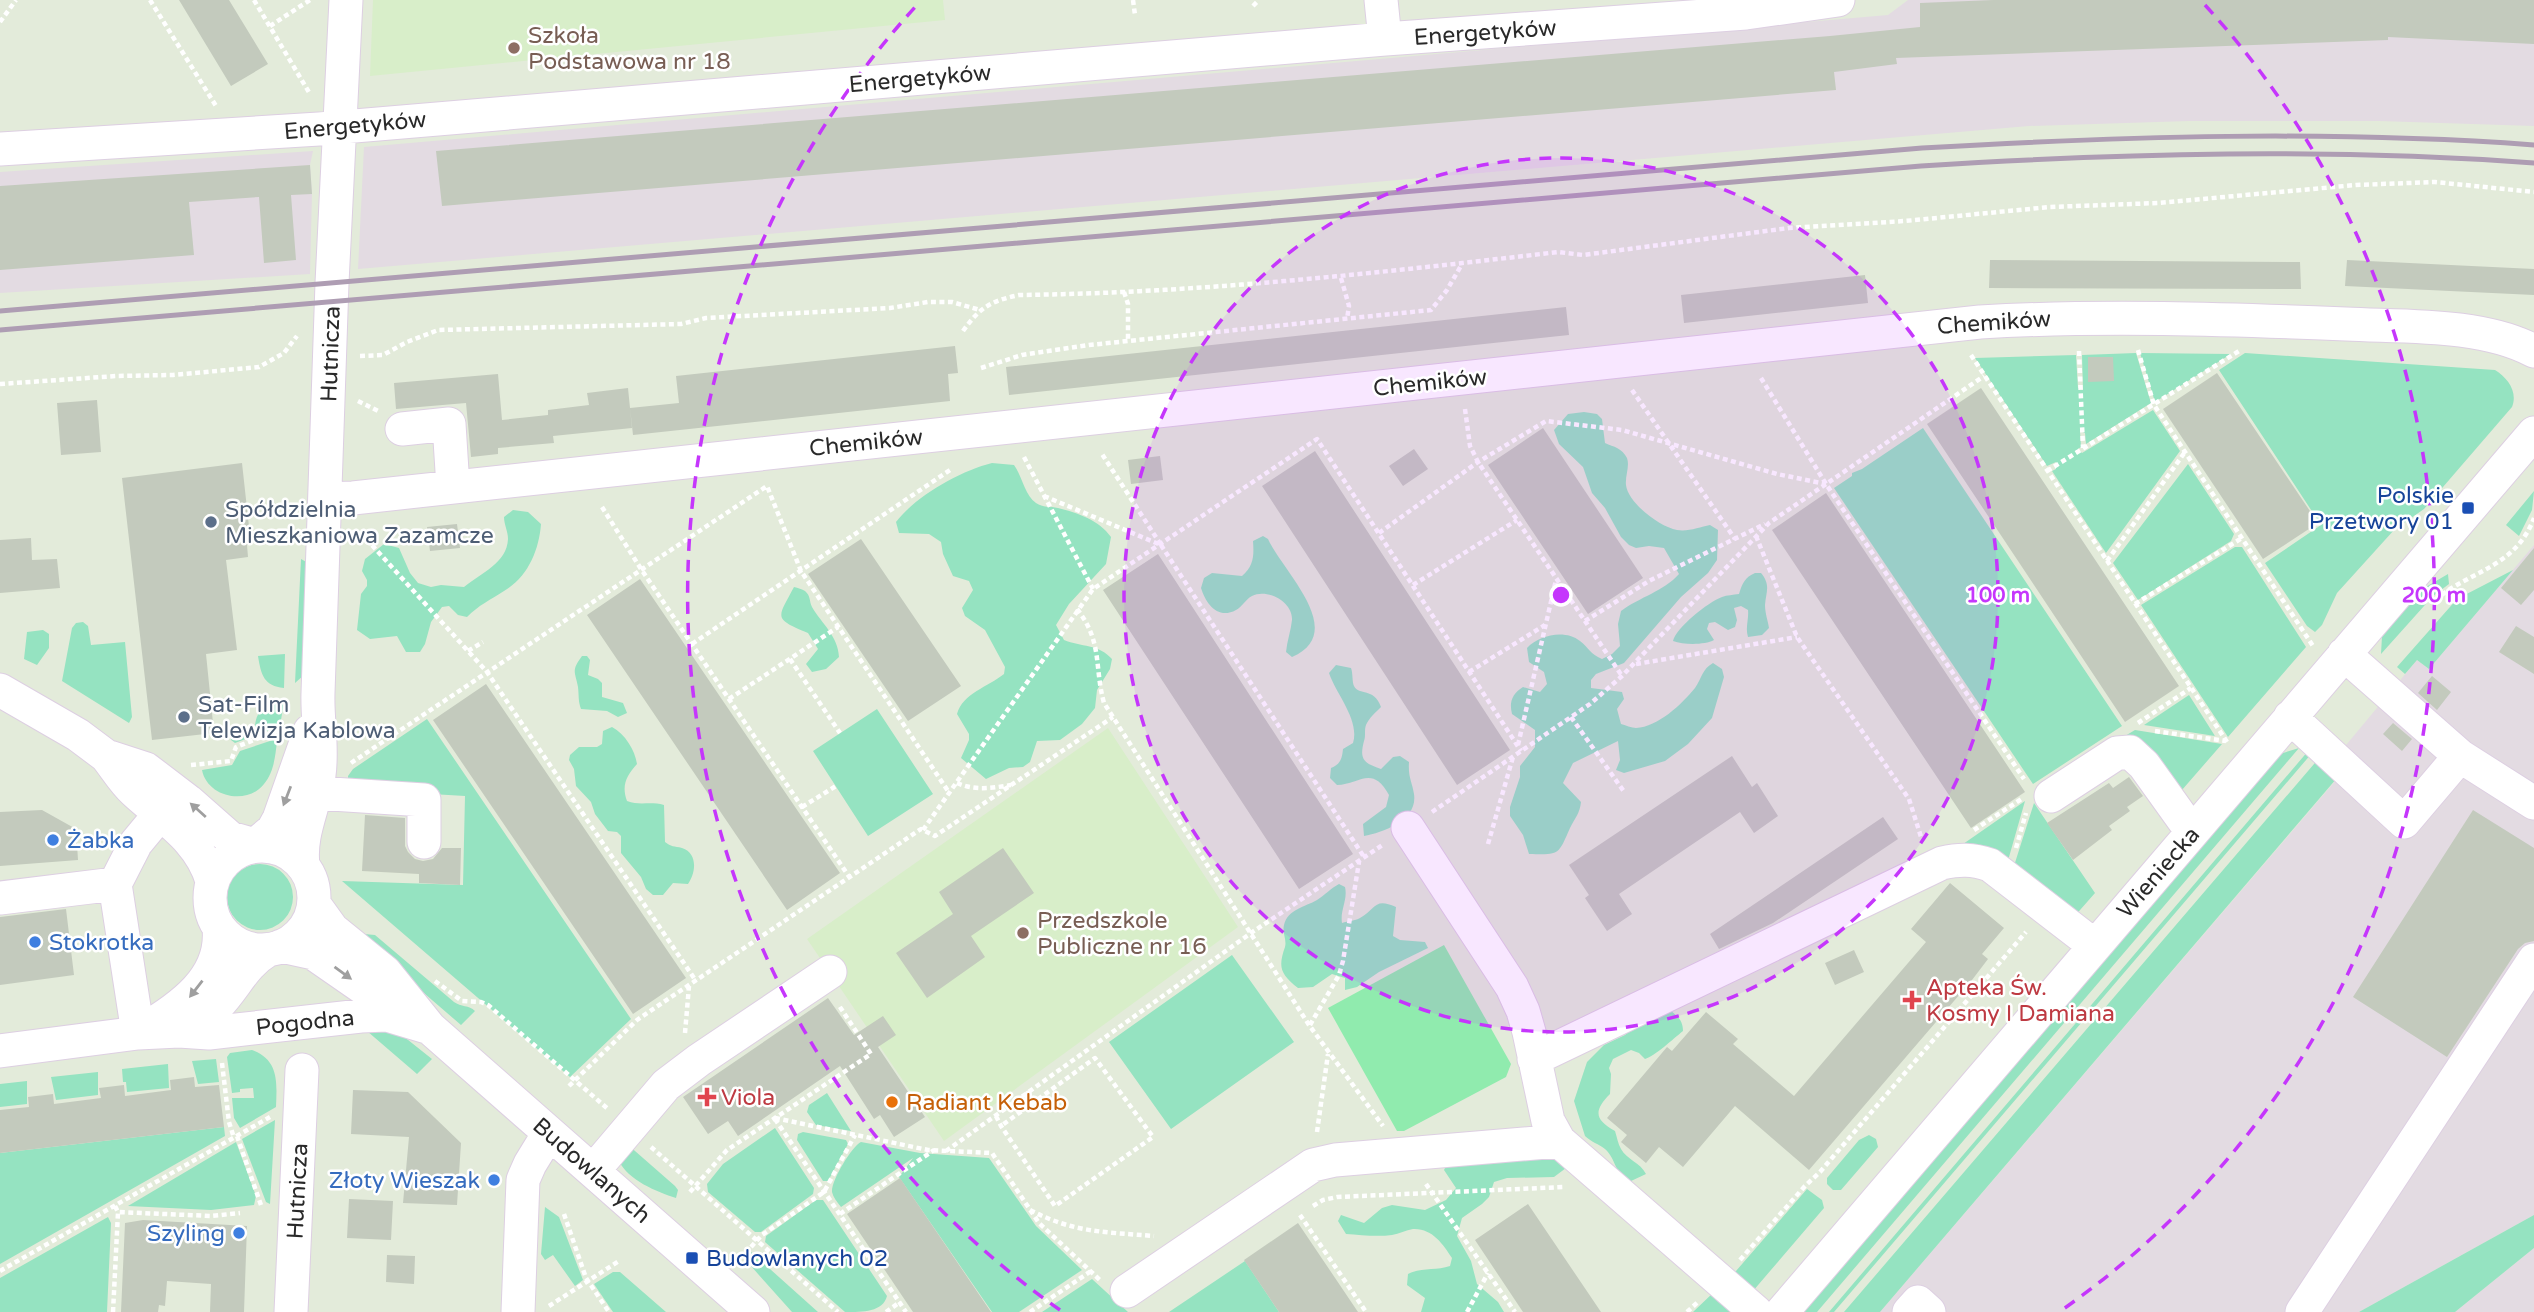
<svg xmlns="http://www.w3.org/2000/svg" width="2534" height="1312" font-family="'Varela Round',sans-serif">
<rect width="100%" height="100%" fill="#e3ebda"/>
<path fill="#e3dbe2" d="M1908 0H2534V126L2379 121H2189L2029 126 358 269 364 147 1888 15Z
M313 151 310 165 312 194 310 274 0 293V172Z
M2534 545V1215L2359 1312H1880L2337 779 2326 769 2417 660 2429 669Z
M2534 1248V1312H2455Z"/>
<path fill="#d8eec9" d="M373 0H943L945 20 370 76Z
M1108 728 1238 927 944 1141 807 939Z"/>
<path fill="#95e3c1" d="M2136 353 2151 403 2086 444 2085 433 2080 431 2081 447 2078 449 2082 453 2153 410 2180 451 2106 553 2052 471 2056 469V462L2047 466 1975 358 2076 355 2078 388 2083 390 2082 355Z
M2140 353 2231 354 2155 402Z
M2245 353 2495 370C2508 378 2518 392 2512 407L2424 509 2394 530 2337 593 2322 625 2315 632 2307 626 2265 563 2321 525 2219 370Z
M1584 412 1597 414 1602 419 1605 443C1614 447 1622 448 1627 458 1630 466 1625 476 1626 485 1628 503 1660 527 1677 530 1688 532 1700 527 1710 525L1718 530 1717 560 1708 573 1681 597 1624 663 1596 674 1591 680V688L1622 692 1624 699 1617 709 1621 724C1625 725 1632 728 1636 728 1658 727 1682 704 1695 688 1702 678 1702 669 1713 663L1722 669 1724 677 1712 718 1688 744 1665 761 1624 773 1616 770 1620 760 1618 741 1573 763 1563 783 1581 802C1580 813 1575 818 1570 828 1558 855 1560 855 1529 854L1523 835 1510 816V807L1520 777V766L1535 747V730L1512 714C1509 702 1512 694 1523 687L1540 692 1547 684 1544 672 1529 662 1527 648C1539 635 1565 629 1580 641 1589 648 1590 654 1602 659L1612 654 1620 646 1618 624 1621 611C1640 597 1664 591 1679 574L1664 548 1649 546 1636 548 1629 545 1621 537 1605 508 1592 493 1583 467 1559 444 1554 430 1568 414Z
M1923 428 2122 726 2033 784 1834 488 1852 476V473L1862 469Z
M992 463 1014 465C1022 476 1025 496 1036 503 1043 508 1050 506 1058 508 1078 513 1099 520 1111 537L1106 564 1069 604 1056 625 1064 640C1081 647 1099 644 1112 659L1110 669 1097 690 1095 708 1082 724 1060 740 1037 741 1030 762 1023 767 1009 768 986 779 961 758 969 740V734L957 714C963 693 988 687 1004 674L1005 667 985 630 965 616 962 608 973 590 969 581 953 576 943 554 941 542 929 534 899 533 896 522C916 496 960 471 992 463Z
M2188 464 2234 534 2231 541 2138 600 2113 563Z
M2534 491 2532 510 2519 536 2506 525Z
M513 510 528 512 541 524C539 550 528 577 504 591 490 600 479 605 467 617L458 615 449 606 442 607 431 622 425 644 420 652H406L397 636 370 639 357 630 361 594 367 586V580L362 571 365 559 384 544 399 548 410 573 418 583 431 587 441 585 464 587C481 573 507 563 508 539 508 532 504 524 504 517Z
M1263 536 1268 539C1283 572 1349 632 1292 657L1286 652C1287 641 1291 630 1292 620 1293 602 1267 588 1252 596 1246 599 1242 607 1236 610 1218 620 1206 604 1201 588L1204 578 1212 573 1242 576C1254 566 1254 555 1253 541Z
M2235 547H2242L2306 647 2228 737 2141 605Z
M301 559 308 563 304 675 295 683Z
M2513 570 2429 669 2417 660 2405 674 2397 667 2457 599Z
M1755 573H1761C1771 585 1766 592 1765 605 1765 613 1768 621 1769 628L1762 635 1748 637C1745 628 1749 619 1748 610L1741 606 1734 608 1737 620 1735 627 1728 630 1715 622 1709 623 1707 629 1714 640C1705 645 1684 645 1673 641 1676 628 1708 602 1722 597 1727 595 1733 595 1739 594 1742 584 1745 577 1755 573Z
M2448 574 2449 584 2433 596 2381 654 2382 636 2419 591Z
M794 587C798 588 802 589 805 591 811 596 809 601 812 607 822 624 838 636 839 657L826 669 812 672 806 664 818 649 808 633C773 618 777 619 794 587Z
M83 622 88 626 91 645 125 642 132 717 129 723 62 681 72 628 76 623Z
M43 630 49 634V648L37 665 24 659 27 632Z
M285 654 284 688C264 686 261 675 258 656Z
M582 656H587L590 660 588 675 598 679 602 683V697L623 703 627 713 618 717 607 711 581 709C578 701 579 695 578 687 575 671 571 671 582 656Z
M1336 665 1351 668C1353 673 1352 682 1354 686 1359 696 1374 687 1381 707 1376 712 1369 718 1366 725 1364 730 1366 736 1364 741 1359 760 1364 763 1381 769L1393 757 1400 756 1409 762C1408 778 1412 781 1414 794 1418 820 1384 832 1364 836L1363 824 1386 807 1389 795C1372 764 1359 785 1337 785L1330 778 1331 768C1341 764 1342 758 1343 749L1353 743C1360 720 1336 694 1329 673Z
M2189 695 2215 736 2144 725Z
M284 702 280 726 235 743 231 740 230 733 255 731C254 712 265 702 284 702Z
M877 709 933 794 868 836 813 751Z
M427 719 631 1019 570 1077 342 881 463 885 465 796 348 789V776L353 769Z
M612 727C625 734 635 750 637 764 627 775 621 785 627 801 640 806 650 801 664 805L665 842C671 847 674 846 682 848 698 853 696 873 688 884L673 883 663 895H653L646 889 641 877 621 853V836L617 832 608 831 595 814 591 802 576 786 574 769 569 760 570 755 579 747H597L602 744 603 731Z
M2135 730 2222 744 2175 798 2125 736Z
M273 740 277 742C275 757 274 772 264 784 247 806 207 797 202 770L232 765 240 751Z
M2299 748 1817 1312H1802L2280 754Z
M2309 750 2312 753 1834 1312H1829Z
M2320 757 2337 778 1880 1312H1844Z
M2025 801 2007 864 1953 851Z
M2034 803 2095 893 2073 918 2013 869Z
M227 897a33 33 0 1 1 66 0a33 33 0 1 1-66 0Z
M1339 884 1345 887C1348 900 1340 910 1342 923 1348 921 1355 921 1360 918 1376 909 1374 897 1396 907L1393 936 1400 940 1425 942 1428 948 1379 972 1357 987 1345 990V978L1332 974 1313 987 1298 988C1280 974 1278 967 1285 947 1287 940 1282 933 1284 925 1288 909 1305 907 1317 900 1325 895 1331 888 1339 884Z
M364 934 375 935 454 1002C461 1007 469 1005 475 1011L461 1025 360 938Z
M1232 955 1294 1042 1171 1129 1109 1042Z
M1667 1008C1676 1015 1683 1019 1683 1031 1673 1039 1655 1056 1645 1059L1639 1053 1631 1050 1613 1059 1609 1068 1611 1074 1610 1094C1593 1111 1595 1120 1615 1131 1617 1137 1618 1144 1621 1149 1627 1160 1640 1162 1646 1174L1631 1181C1614 1175 1617 1160 1605 1149 1599 1144 1591 1142 1585 1136L1574 1101 1587 1062 1604 1045 1625 1035 1633 1027Z
M360 1025 393 1028 432 1059 417 1074Z
M252 1050C279 1060 277 1082 276 1107L240 1128 234 1118 232 1098H254L253 1088 240 1089V1092L232 1093 227 1057 230 1053Z
M216 1059 219 1082 198 1084 192 1061Z
M168 1064 169 1088 127 1092 126 1082H123L122 1069Z
M98 1072V1095L56 1100 51 1077Z
M27 1081V1104L0 1107V1084Z
M827 1093 851 1131 816 1125 807 1112 809 1105Z
M275 1120 270 1204 266 1202 242 1139Z
M224 1127 225 1136 0 1264V1153Z
M775 1128 814 1188 813 1194 761 1232H755L708 1192 707 1184 723 1164Z
M803 1132 846 1140 848 1144 828 1181H823L797 1140 798 1134Z
M1869 1135 1876 1139 1878 1147 1841 1190H1833L1827 1184V1178L1859 1140Z
M236 1142 256 1196 254 1205 211 1210 128 1206Z
M861 1142 920 1153 989 1158 1036 1226 1082 1270 1019 1312H992L899 1177 913 1158 841 1207C837 1202 833 1197 832 1192 831 1181 852 1146 861 1142Z
M627 1144 675 1186 678 1190 676 1198C657 1192 628 1180 619 1161Z
M1543 1153 1570 1165 1554 1177 1507 1178 1494 1182 1489 1197 1482 1204 1462 1218 1457 1236 1471 1261 1477 1284 1498 1302 1504 1312H1421L1425 1298 1407 1285 1408 1274C1421 1267 1436 1271 1450 1266L1452 1258C1443 1244 1432 1228 1413 1229 1406 1230 1399 1234 1392 1235 1377 1237 1361 1235 1346 1234L1338 1221 1341 1215 1364 1223 1382 1208 1392 1205 1425 1210 1446 1200 1456 1188 1444 1170 1448 1162Z
M1807 1189 1822 1200 1824 1208 1735 1312H1693L1736 1271Z
M816 1200H823L887 1296C883 1312 863 1312 845 1312L765 1242 766 1236Z
M545 1207 559 1217 583 1280 575 1286 553 1255 545 1260 541 1254Z
M2534 1215V1248L2455 1312H2359Z
M108 1217 111 1223 107 1312H0V1278Z
M751 1252 818 1312H792L742 1256Z
M1245 1261 1279 1312H1169Z
M613 1272H620L666 1312H613L594 1284Z
M1092 1279 1128 1312H1042Z"/>
<path fill="#90ebae" d="M1444 945 1511 1064 1506 1077 1404 1131H1397L1328 1008Z"/>
<path fill="#c3cabd" d="M179 0H229L268 64 231 86Z
M1993 0H2534V44L2388 37V40L1896 58 1897 64 1834 72 1836 90 442 206 436 151 1830 36 1920 27V3Z
M310 165 312 194 291 195 296 260 264 263 259 197 189 202 194 255 0 270V186Z
M1990 260 2300 262 2301 289 1989 288Z
M2347 260 2534 269V295L2345 286Z
M1865 275 1868 303 1684 323 1681 295Z
M1566 307 1569 335 1009 395 1006 367Z
M955 346 958 373 948 374 950 401 633 435 630 408 679 403 676 376Z
M2088 357H2113L2114 381 2088 382Z
M2217 373 2318 523 2263 559 2163 409Z
M498 374 502 420 548 415V410L589 405 587 393 628 388 632 428 553 436 554 443 498 448V454L471 457 466 403 396 409 394 383Z
M1981 388 2179 686 2125 722 1927 424Z
M97 400 101 452 61 455 57 403Z
M1543 428 1643 578 1588 614 1488 465Z
M1414 449 1428 469 1403 486 1389 466Z
M1315 451 1510 750 1457 785 1262 486Z
M1160 456 1163 480 1131 484 1128 460Z
M242 463 251 545H247L248 557 226 560 237 650 206 654 214 733 152 740 122 478Z
M1826 493 2025 792 1971 828 1772 530Z
M457 524 460 548 430 551 427 527Z
M31 538 32 560 57 559 60 588 0 593V540Z
M861 539 961 686 908 721 808 574Z
M2534 548V590L2521 605 2501 588Z
M1158 554 1353 854 1299 889 1103 590Z
M640 579 840 873 787 910 587 615Z
M2516 626 2534 637V674L2499 652Z
M2432 676 2451 692 2437 710 2418 693Z
M486 684 686 978 633 1014 433 720Z
M2393 723 2412 739 2402 751 2383 734Z
M1732 756 1752 787 1757 783 1778 816 1754 833 1740 812 1619 894 1632 914 1607 931 1585 898 1589 895 1569 865Z
M2129 777 2143 796 2127 807 2130 811 2109 826 2112 830 2073 860 2047 823 2109 783 2113 788Z
M42 810 76 829 78 860 0 866V812Z
M2473 810 2534 848V941L2525 943 2518 949 2447 1057 2353 997Z
M365 815 405 818V846L408 852 415 859 423 861 433 859 442 848H461L460 885 419 883V874L362 871Z
M1883 817 1898 839 1773 923 1719 949 1710 934Z
M1003 848 1034 893 971 936 985 957 927 998 896 953 953 914 939 892Z
M1950 883 2004 928 1982 954 1988 959 1972 980 1809 1170 1735 1106 1683 1167 1659 1147 1646 1163 1621 1142 1627 1135 1607 1118 1667 1047 1672 1051 1706 1012 1738 1039 1733 1044 1794 1096 1926 942 1911 929Z
M66 909 74 975 0 985V917Z
M1854 950 1864 972 1835 985 1825 963Z
M828 998 854 1035 883 1016 896 1035 878 1047 925 1117 894 1137 880 1115 874 1119 840 1066 738 1136 728 1121 708 1134 683 1097Z
M194 1077 195 1087 219 1085 224 1127 0 1153V1110L29 1107 28 1097 53 1094 54 1104 101 1098 99 1088 124 1085 125 1096 171 1090 170 1080Z
M353 1090 408 1092 461 1143 457 1205 403 1203 409 1137 351 1134Z
M900 1178 991 1312H913L847 1214Z
M349 1199 393 1201 391 1240 347 1238Z
M1528 1204 1601 1312H1523L1475 1240Z
M143 1220 247 1226 244 1312H210L211 1284 167 1281 165 1306 159 1305 158 1312H121L125 1223Z
M1298 1223 1358 1312H1279L1244 1260Z
M387 1255 415 1256 414 1284 386 1282Z"/>
<g fill="none" stroke-linecap="round" stroke-linejoin="round">
<g stroke="#ddcfe2" stroke-width="35">
<path id="minor" d="M1381 0 1385 39
M0 149 319 129 1385 39 1746 13 1838 0
M402 429 449 424 453 487
M326 499 353 498 1980 322C2102 315 2224 319 2346 324 2404 327 2482 323 2534 351
M2344 654 2460 756
M0 690 78 735 106 756 146 769 188 801 230 838 255 845
M2290 717 2404 822 2460 756 2534 803
M106 756C115 767 123 781 134 791 164 819 200 839 212 881
M316 793 424 800V842
M2051 796 2117 753 2130 752 2144 765 2192 832
M1408 828 1512 987 1523 1011 1529 1032 1548 1121 1559 1141 1756 1312
M255 845 273 830 279 819 310 731
M210 898a52 52 0 1 1 104 0a52 52 0 1 1-104 0Z
M303 865C299 833 315 806 319 775 323 746 317 721 318 693L332 283 346 0
M0 898 115 884
M314 904 332 929 385 972 430 1028 753 1312
M281 946 313 953 375 996 410 1016
M141 1031C180 1008 224 978 219 928
M179 1031C192 1024 206 1017 216 1007 236 987 243 965 268 950
M138 1033 115 884 136 843 160 814
M0 1051 138 1033 179 1031 209 1033 361 1016 387 1015 430 1028
M1534 1059 1942 863C1960 859 1972 859 1990 865L2095 946
M593 1171 666 1085 699 1060 830 972
M1127 1291 1313 1165 1335 1160 1559 1141
M291 1312 302 1070
M518 1312 523 1180 530 1164 549 1133
M1782 1312 2534 433
M1909 1312 1918 1302 1929 1312
M2302 1312 2534 960"/>
</g>
<path stroke="#fff" stroke-width="4.5" stroke-dasharray="5 3.5" stroke-linecap="butt" d="M150 0 216 106
M254 0 310 94
M1133 0 1135 15
M1253 6 1259 0
M0 22 16 0
M270 26 310 0
M1341 278 1349 306 1347 319
M1124 292 1128 304V341
M963 331C980 307 991 301 1019 295 1200 293 1379 273 1558 252L1583 255 1789 228 1905 221 2050 207 2158 203 2356 185 2435 182 2534 192
M2138 350 2154 405 2313 646
M2079 351 2083 448
M1971 355 2229 745
M360 356 383 355 407 342 438 330 681 324 706 318 890 308 928 302H952L980 310
M981 368 1022 355 1089 345 1431 310 1447 290 1462 264
M1761 378 1826 484 2024 779
M0 384 116 376 173 375 259 367 284 353 297 336
M1632 390 1735 539
M358 401 378 411
M1465 409 1470 446 1478 462 1622 676
M1024 457 1093 589
M2047 471 2239 351
M1044 496 1161 545 1102 454
M602 507 641 569 850 878
M352 532 361 533 487 672 696 981
M1379 533 1478 462 1546 421 1622 430 1777 474 1826 484
M1756 536 1797 637 1909 799 1922 840
M1161 545 1364 857
M2107 561 2185 452
M1413 585 1517 520
M2435 600C2471 570 2515 568 2534 518
M2135 604 2242 538
M1077 609C1103 642 1094 667 1104 703L1309 1025 1383 1126
M1585 621 1649 581 1765 524
M692 644 950 470
M468 651 483 642
M790 659 840 733
M1636 664 1797 637
M1469 672 1545 625
M729 699 838 627
M1571 717 1625 793
M2138 723 2191 688
M2155 731 2226 741
M1518 745 1556 580
M351 763 767 486 801 571 950 794
M191 765 231 761 236 747 277 731
M957 783C975 791 992 788 1011 785
M802 807 836 786
M1432 812 1590 704 1622 676 1769 523 1984 376
M923 830 1093 589 1317 439 1521 751
M1974 830 2023 798
M1488 844 1513 757
M2016 848 2026 813
M435 981 462 1001 481 1002 488 1005 608 1109
M1310 1025 1339 975 1343 961 1359 862
M685 1033 689 986
M222 1063 229 1122 234 1138
M569 1086 637 1020 921 829 935 836 1113 717
M996 1116 1001 1126 1055 1206 1153 1137 1095 1058 1001 1126
M775 1118 928 1150 992 1153 1039 1223 1101 1281
M775 1119 906 1312
M1317 1132 1328 1054
M237 1136 262 1208
M651 1147 838 1312
M946 1151 1251 933 1384 844
M1426 1184 1515 1312
M690 1192 727 1150 871 1054 838 1004
M115 1206 118 1212 211 1216 240 1213
M1313 1206 1323 1200 1337 1197 1565 1187
M1030 1210C1074 1233 1106 1232 1154 1236
M564 1214 586 1278 609 1312
M840 1214 934 1150
M1300 1215 1366 1312
M751 1247 762 1235 824 1192 855 1135
M1740 1260 1805 1186 1820 1172 2026 932
M0 1271 270 1117
M549 1306 619 1261
M113 1312 118 1212
M886 1312 900 1302
M1030 1312 1091 1271
M1467 1312 1488 1273
M1687 1312 1699 1301"/>
<use href="#minor" stroke="#fff" stroke-width="33"/>
<path stroke="#ae9db3" stroke-width="5" d="M0 311 1922 148C2126 136 2329 130 2534 145
M0 330 1921 166C2126 153 2329 148 2534 163"/>
</g>
<defs><path id="oneway-solid" d="M-6-.8H1V-3.2L6.5 0L1 3.2V.8H-6Z" transform="scale(1.75)"/></defs>
<g fill="#9f9f9f">
<use href="#oneway-solid" transform="translate(287 796) rotate(111)"/>
<use href="#oneway-solid" transform="translate(198 810) rotate(-138)"/>
<use href="#oneway-solid" transform="translate(343 973) rotate(36)"/>
<use href="#oneway-solid" transform="translate(196 989) rotate(128)"/>
</g>
<circle cx="1561" cy="595" r="437" fill="#c536fc" fill-opacity=".12"/>
<g fill="none" stroke="#c536fc" stroke-width="3.5" stroke-dasharray="12 9">
<circle cx="1561" cy="595" r="437"/>
<path d="M1060 1310A873 873 0 0 1 917 5M2205 5A873 873 0 0 1 2062 1310"/>
</g>
<g fill="#8d6e63" stroke="#fff" stroke-width="2.5">
<circle cx="514" cy="48" r="7"/>
<circle cx="1023" cy="933" r="7"/>
</g>
<g fill="#1a4fb4" stroke="#fff" stroke-width="2.5">
<rect x="2461" y="501" width="14" height="14" rx="3.5"/>
<rect x="685" y="1251" width="14" height="14" rx="3.5"/>
</g>
<g fill="#5c6f8a" stroke="#fff" stroke-width="2.5">
<circle cx="211" cy="522" r="7"/>
<circle cx="184" cy="717" r="7"/>
</g>
<g fill="#3f7fe0" stroke="#fff" stroke-width="2.5">
<circle cx="53" cy="840" r="7"/>
<circle cx="35" cy="942" r="7"/>
<circle cx="494" cy="1180" r="7"/>
<circle cx="239" cy="1233" r="7"/>
</g>
<g fill="#e0444e" stroke="#fff" stroke-width="2.5">
<path d="M1908.5 989.5h7v7h7v7h-7v7h-7v-7h-7v-7h7z"/>
<path d="M703.5 1086.5h7v7h7v7h-7v7h-7v-7h-7v-7h7z"/>
</g>
<circle fill="#e8710a" stroke="#fff" stroke-width="2.5" cx="892" cy="1102" r="7"/>
<g text-anchor="middle" stroke-width="5" stroke-linejoin="round" paint-order="stroke">
<g font-size="23" fill="#292929" stroke="#fff">
<text transform="translate(1485 32) rotate(-4)" y="8">Energetyków</text>
<text transform="translate(920 78) rotate(-5)" y="8">Energetyków</text>
<text transform="translate(355 125) rotate(-5)" y="8">Energetyków</text>
<text transform="translate(1994 322) rotate(-4)" y="8">Chemików</text>
<text transform="translate(330 354) rotate(-88)" y="8">Hutnicza</text>
<text transform="translate(1430 382) rotate(-6)" y="8">Chemików</text>
<text transform="translate(866 442) rotate(-6)" y="8">Chemików</text>
<text transform="translate(2158 872) rotate(-49)" y="8">Wieniecka</text>
<text transform="translate(305 1022) rotate(-6)" y="8">Pogodna</text>
<text transform="translate(592 1170) rotate(41)" y="8">Budowlanych</text>
<text transform="translate(297 1191) rotate(-87)" y="8">Hutnicza</text>
</g>
<g font-size="23" fill="#785e54" stroke="#fff" text-anchor="start">
<text x="528" y="43">Szkoła<tspan x="528" dy="26">Podstawowa nr 18</tspan></text>
<text x="1037" y="928">Przedszkole<tspan x="1037" dy="26">Publiczne nr 16</tspan></text>
</g>
<g font-size="23" fill="#164399" stroke="#fff" text-anchor="end">
<text x="2454" y="503">Polskie<tspan x="2454" dy="26">Przetwory 01</tspan></text>
<text x="706" y="1266" text-anchor="start">Budowlanych 02</text>
</g>
<g font-size="23" fill="#4e5e75" stroke="#fff" text-anchor="start">
<text x="225" y="517">Spółdzielnia<tspan x="225" dy="26">Mieszkaniowa Zazamcze</tspan></text>
<text x="198" y="712">Sat-Film<tspan x="198" dy="26">Telewizja Kablowa</tspan></text>
</g>
<g font-size="23" fill="#366cbe" stroke="#fff" text-anchor="start">
<text x="67" y="848">Żabka</text>
<text x="49" y="950">Stokrotka</text>
<text x="480" y="1188" text-anchor="end">Złoty Wieszak</text>
<text x="225" y="1241" text-anchor="end">Szyling</text>
</g>
<g font-size="23" fill="#be3a42" stroke="#fff" text-anchor="start">
<text x="1926" y="995">Apteka Św.<tspan x="1926" dy="26">Kosmy I Damiana</tspan></text>
<text x="721" y="1105">Viola</text>
</g>
<g font-size="23" fill="#c56008" stroke="#fff" text-anchor="start">
<text x="906" y="1110">Radiant Kebab</text>
</g>
</g>
<circle cx="1561" cy="595" r="10" fill="#c536fc" stroke="#fff" stroke-width="3.5"/>
<g font-size="21" text-anchor="middle" font-weight="bold" fill="#c536fc" stroke="#fff" stroke-width="5" stroke-linejoin="round" paint-order="stroke">
<text x="1998" y="602">100 m</text>
<text x="2434" y="602">200 m</text>
</g>
</svg>
